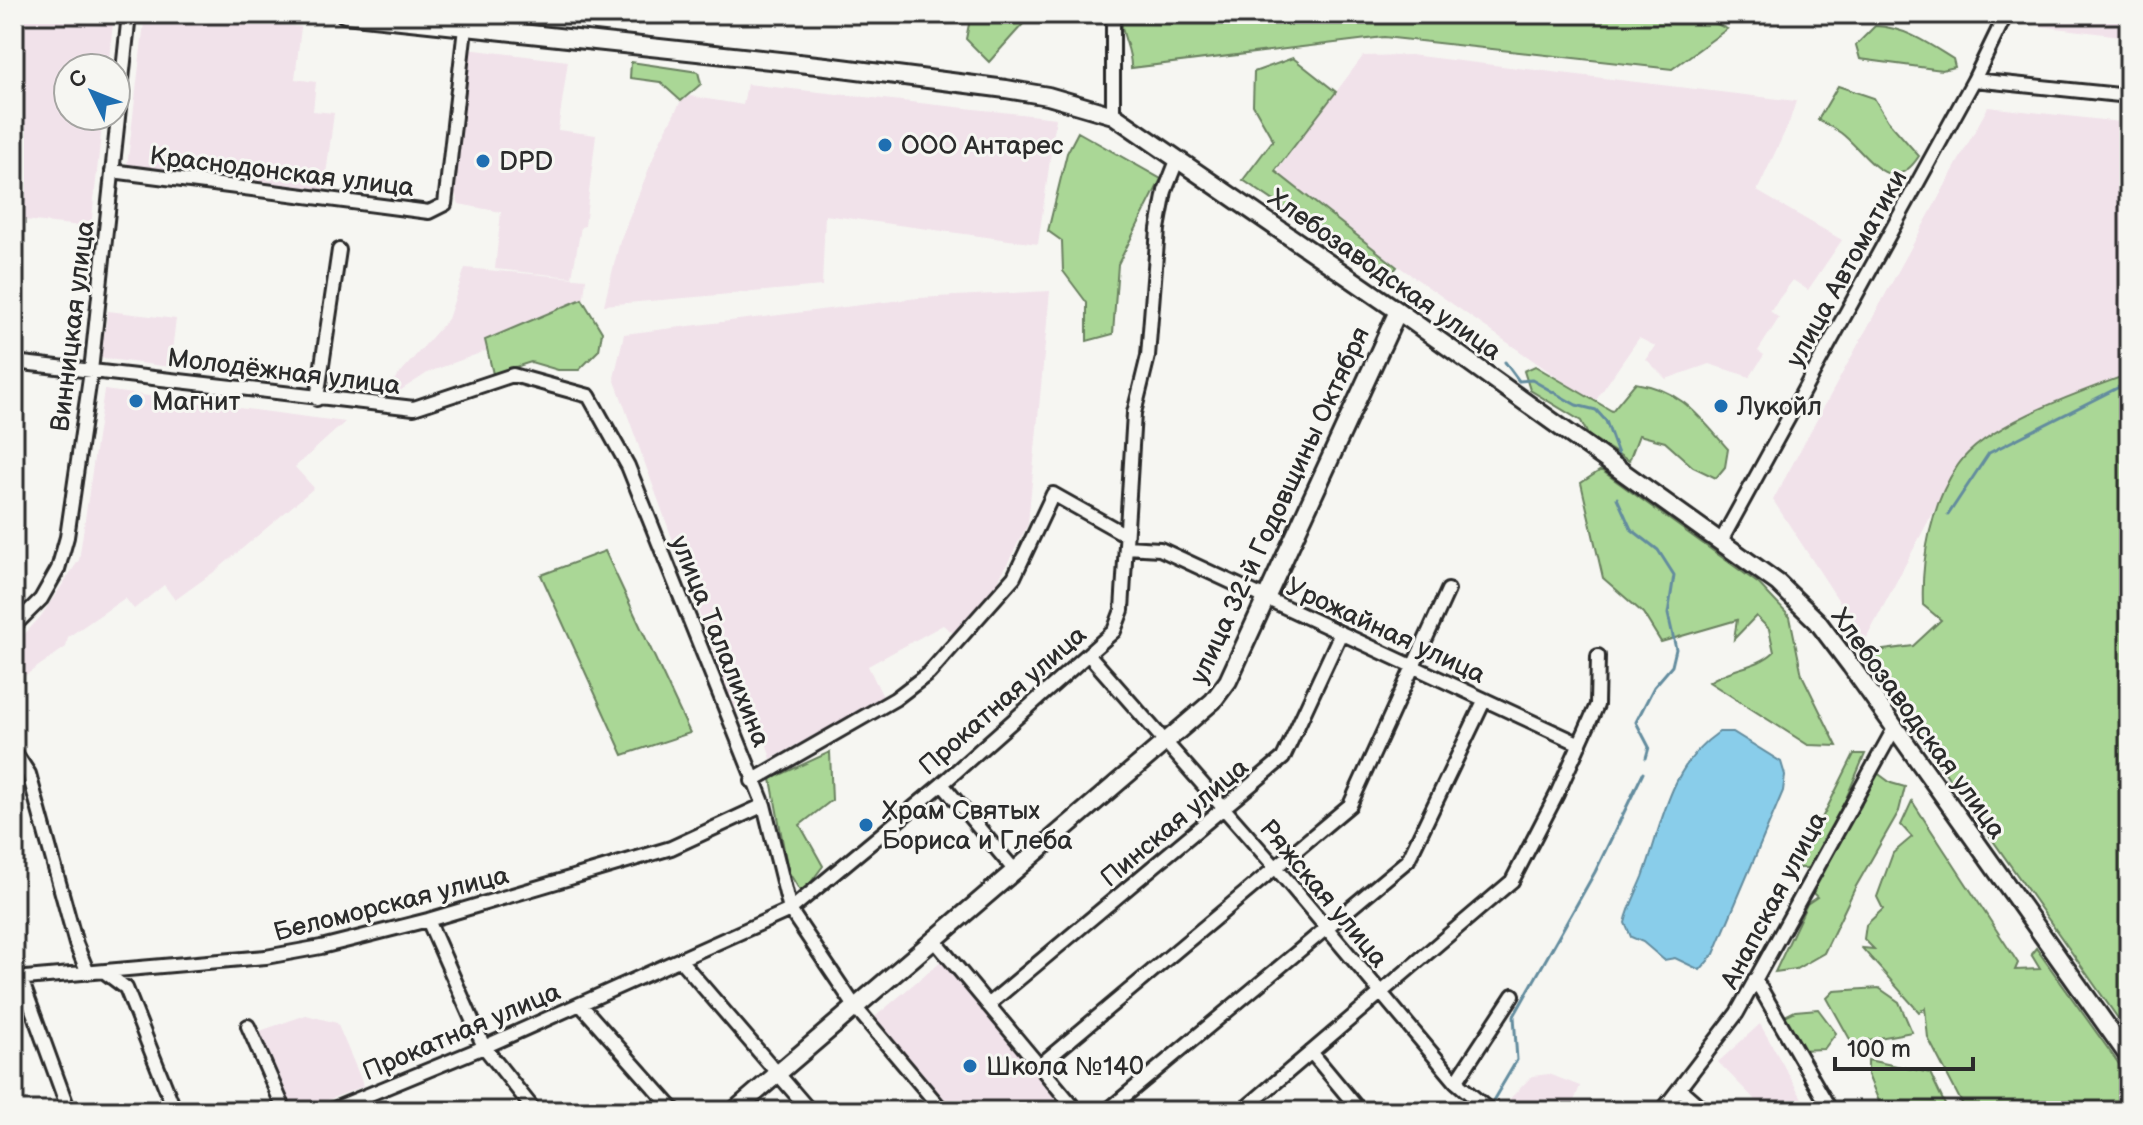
<svg xmlns="http://www.w3.org/2000/svg" width="2143" height="1125" font-family="'Balsamiq Sans',sans-serif">
<rect width="100%" height="100%" fill="#f6f6f2"/>
<filter id="ink" filterUnits="userSpaceOnUse"><feTurbulence type="fractalNoise" baseFrequency=".0125" numOctaves="2"/><feDisplacementMap in="SourceGraphic" scale="16" xChannelSelector="R" yChannelSelector="G"/><feConvolveMatrix kernelMatrix="1 2 1 2 8 2 1 2 1" color-interpolation-filters="sRGB"/></filter>
<g filter="url(#ink)">
<path fill="#f1e2ea" d="M14 14H114L108 68H68V116H103L91 227 14 219Z
M145 14H185L301 27 295 79 316 82 313 111 334 113 324 190 127 167Z
M2046 14H2129V37L2039 26Z
M467 49 568 61 558 130 596 135 585 226 581 227 572 277 495 269 501 212 459 204 452 186Z
M1410 55 1796 101 1789 123 1757 191 1842 240 1808 290 1793 280 1770 311 1779 318 1758 351 1764 355 1750 377 1709 364 1666 379 1646 359 1655 346 1639 338 1594 403 1278 182 1279 168 1363 56Z
M747 84 1056 118 1038 244 825 215 822 286 604 305 620 241 660 141 681 101 690 96 743 105Z
M1988 107 2129 123V373L2064 398 1989 436 1959 463 1865 641 1773 500Z
M465 268 586 279 582 315 429 372 398 392 387 388 448 319Z
M1050 291 1028 524 994 589 958 637 943 625 868 666 883 697 771 759 755 705 735 712 614 378 624 334 918 298Z
M108 311 176 319 170 367 100 358Z
M104 390 345 422 295 467 314 488 218 569 175 600 164 585 134 609 125 598 68 637 66 647 26 675 14 659V646L41 616 79 560Z
M941 961 1069 1111H947L870 1021Z
M306 1015 337 1023 364 1086 299 1111H288L257 1032Z
M1760 1024 1799 1093 1809 1111H1766L1718 1062Z
M1549 1074 1580 1086 1570 1111H1498L1532 1076Z"/>
<path fill="#aad796" stroke="#6a8160" stroke-width="2" d="M971 14H1019L1023 24 989 62 966 39Z
M1122 14H1697L1727 29 1672 69 1384 37 1131 68C1132 48 1119 34 1122 14Z
M1875 26C1905 27 1929 44 1953 59L1955 67 1942 70 1860 59 1856 45Z
M1293 58 1336 92 1275 171 1397 267 1388 278 1243 180 1273 140 1253 105 1254 72Z
M631 62 698 72 701 84 681 101 660 82 630 78Z
M1838 86 1874 98 1888 121 1919 156C1890 201 1865 151 1841 133 1834 128 1825 124 1818 120Z
M1078 132 1161 179 1118 264 1113 334 1087 341V303L1063 271 1062 241 1048 231 1067 153Z
M582 299 602 332 599 350 579 370H558L531 362 493 374 485 340Z
M1535 366 1612 411 1635 383C1682 390 1698 415 1728 449L1725 467 1716 478 1693 467 1665 442 1639 435 1629 461 1588 435 1581 421 1530 390 1524 371Z
M2129 374V1034L1861 653 1913 646 1941 620 1923 605C1921 559 1931 504 1958 465 1985 424 2083 391 2129 374Z
M1601 470 1759 584 1790 617 1802 675 1837 746 1808 745 1709 682C1729 667 1756 669 1774 652L1769 629 1756 616 1734 639 1737 620 1661 642 1643 613 1603 578 1581 483Z
M605 551 690 733 623 755 541 575Z
M830 752 832 800 800 825 823 866 802 894 788 871 771 779Z
M1854 754H1865L1842 808 1809 868H1797Z
M1872 769 1891 783 1905 787 1899 811 1855 888 1824 953 1796 969 1775 972 1807 904 1817 897 1813 893 1830 854 1861 806Z
M1912 801 2018 963 2015 970 2040 969 2031 954 2036 948 2129 1078V1111H1966L1928 1038 1925 1008 1919 1012 1862 948 1874 949 1864 939 1866 925 1883 909 1877 897 1893 853 1912 837 1901 825Z
M1879 988 1899 1002 1912 1032 1852 1043 1827 998 1834 991Z
M1818 1009 1836 1033 1824 1049 1798 1050 1783 1017 1795 1011Z
M1868 1060 1930 1073 1948 1111H1883L1868 1075Z"/>
<path fill="#89cdea" stroke="#638c9e" stroke-width="2" d="M1719 732H1733L1781 762 1785 775 1783 791 1714 954 1700 970 1675 958 1664 960 1643 942 1631 937 1625 923C1629 906 1637 892 1643 877 1663 823 1668 767 1719 732Z"/>
<g fill="none" stroke-linecap="round" stroke-linejoin="round">
<path stroke="#638c9e" stroke-width="3" d="M1505 362 1519 381 1532 380 1576 405 1596 410 1606 421 1618 454
M1617 498 1631 529 1658 550 1674 575 1668 614 1676 649 1672 666 1654 687 1636 722 1649 747 1646 758
M1948 515 1989 453 2129 382
M1491 1104 1517 1060 1514 1016 1595 872 1643 773"/>
<g stroke="#2b2b2b" stroke-width="18">
<path id="minor" d="M1974 80 2129 96
M1113 115V14
M112 171 429 212 445 204 465 28
M14 362 414 408 513 375 589 396 628 466 764 805 790 910 856 1008 943 1111
M317 399 339 250
M1721 541 1974 80 2006 14
M1126 547 1160 549 1580 744
M14 626 41 599 58 569 67 537 91 371 129 14
M1089 655 1277 869 1456 1082 1513 995
M14 751 29 774 76 944 88 973
M752 781 895 699 929 673 1014 577 1053 494 1126 535
M942 784 1016 872
M428 920 484 1047 535 1111
M935 941 1077 1111
M681 961 810 1111
M106 973 126 988 175 1111
M14 979 266 957 321 947 428 920 671 848 764 805
M21 979 69 1111
M1755 979 1831 1111
M580 1004 675 1111
M988 1005 1283 758 1340 635
M248 1026 285 1111
M1311 1052 1360 1111
M1039 1066 1350 805 1448 590
M1456 1082 1490 1111
M1680 1089 1705 1111
M329 1111 484 1047 790 910 942 784 1114 631 1122 610 1134 413 1148 356 1158 229 1165 191 1178 158
M1107 1111 1408 860 1484 701
M1242 1111 1512 881 1557 794 1597 705 1598 656
M1662 1111 1737 1013 1895 727"/>
</g>
<g stroke="#2b2b2b" stroke-width="22">
<path id="major" d="M345 14 826 66 1006 89 1048 96 1113 115 1398 311 1778 583 1817 621 1851 666 2129 1057
M734 1111 1213 701 1228 681 1398 311"/>
</g>
<use href="#minor" stroke="#f6f6f2" stroke-width="12"/>
<use href="#major" stroke="#f6f6f2" stroke-width="16"/>
</g>
</g>
<g fill="#1f6fb2" stroke="#f6f6f2" stroke-width="3">
<circle cx="885" cy="145" r="8"/>
<circle cx="483" cy="161" r="8"/>
<circle cx="136" cy="401" r="8"/>
<circle cx="1721" cy="406" r="8"/>
<circle cx="866" cy="825" r="8"/>
<circle cx="970" cy="1066" r="8"/>
</g>
<g text-anchor="middle" stroke-width="6" stroke-linejoin="round" paint-order="stroke">
<g font-size="26" fill="#2b2b2b" stroke="#f6f6f2" text-anchor="start">
<text x="901" y="154">ООО Антарес</text>
<text x="499" y="170">DPD</text>
<text x="152" y="410">Магнит</text>
<text x="1737" y="415">Лукойл</text>
<text x="882" y="819">Храм Святых<tspan x="882" dy="30">Бориса и Глеба</tspan></text>
<text x="986" y="1075">Школа №140</text>
</g>
<g font-size="26" fill="#2b2b2b" stroke="#f6f6f2">
<text transform="translate(282 171) rotate(7)" y="9">Краснодонская улица</text>
<text transform="translate(1846 268) rotate(-61)" y="9">улица Автоматики</text>
<text transform="translate(1385 274) rotate(35)" y="9">Хлебозаводская улица</text>
<text transform="translate(72 326) rotate(-83)" y="9">Винницкая улица</text>
<text transform="translate(284 371) rotate(7)" y="9">Молодёжная улица</text>
<text transform="translate(1279 505) rotate(-65)" y="9">улица 32-й Годовщины Октября</text>
<text transform="translate(1386 630) rotate(25)" y="9">Урожайная улица</text>
<text transform="translate(721 641) rotate(68)" y="9">улица Талалихина</text>
<text transform="translate(1002 700) rotate(-41)" y="9">Прокатная улица</text>
<text transform="translate(1919 723) rotate(54)" y="9">Хлебозаводская улица</text>
<text transform="translate(1174 822) rotate(-40)" y="9">Пинская улица</text>
<text transform="translate(1324 893) rotate(50)" y="9">Ряжская улица</text>
<text transform="translate(1773 900) rotate(-62)" y="9">Анапская улица</text>
<text transform="translate(391 903) rotate(-14)" y="9">Беломорская улица</text>
<text transform="translate(461 1031) rotate(-23)" y="9">Прокатная улица</text>
</g>
</g>
<rect width="2143" height="1125" fill="none" stroke="#f6f6f2" stroke-width="48"/>
<rect x="24" y="24" width="2095" height="1077" fill="none" stroke="#2b2b2b" stroke-width="3" filter="url(#ink)"/>
<g transform="translate(92 92) rotate(313)"><circle r="38" fill="#f6f6f2" stroke="#a5a5a2" stroke-width="2"/>
<path d="M0-6L14 30L0 20L-14 30Z" fill="#1f6fb2"/>
<text y="-12" font-size="22" font-weight="bold" text-anchor="middle" fill="#2b2b2b">С</text>
</g>
<path d="M1835 1057v12h138v-12" fill="none" stroke="#2b2b2b" stroke-width="4"/>
<text x="1847" y="1057" font-size="24" fill="#2b2b2b" stroke="#f6f6f2" stroke-width="6" paint-order="stroke">100 m</text>
</svg>
